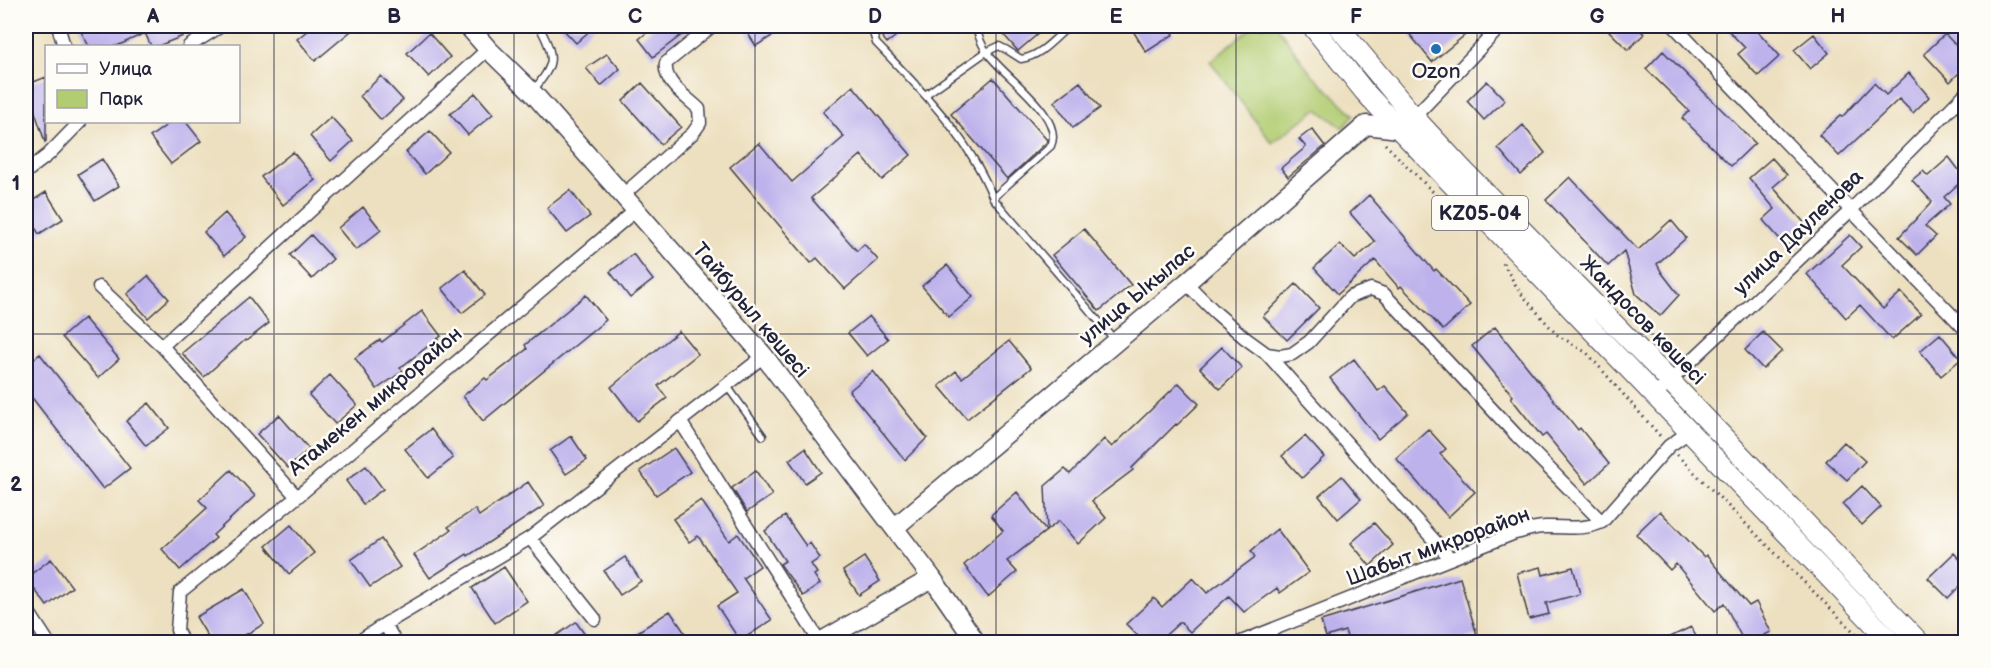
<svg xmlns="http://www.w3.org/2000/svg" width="1991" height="668" font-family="'Balsamiq Sans',sans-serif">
<rect width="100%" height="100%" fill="#fdfcf7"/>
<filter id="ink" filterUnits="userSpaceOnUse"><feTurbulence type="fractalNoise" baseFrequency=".0167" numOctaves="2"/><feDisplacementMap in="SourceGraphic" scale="12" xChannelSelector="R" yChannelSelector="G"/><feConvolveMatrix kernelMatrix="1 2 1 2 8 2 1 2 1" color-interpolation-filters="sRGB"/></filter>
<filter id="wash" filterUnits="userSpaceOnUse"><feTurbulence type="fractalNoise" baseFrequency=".008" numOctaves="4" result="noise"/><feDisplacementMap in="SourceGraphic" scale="24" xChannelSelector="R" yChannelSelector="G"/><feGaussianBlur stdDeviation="1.35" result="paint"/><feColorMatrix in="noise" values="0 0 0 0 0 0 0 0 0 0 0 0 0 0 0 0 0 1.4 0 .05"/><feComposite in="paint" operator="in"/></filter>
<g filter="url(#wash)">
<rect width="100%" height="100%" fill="#ede0c0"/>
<path fill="#b1cc71" stroke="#6a7756" stroke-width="1.5" d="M1254 26H1277L1309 71 1354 115 1343 128 1317 109 1272 143 1210 61Z"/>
<g id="blocks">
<path fill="#beb2ec" d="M78 26H178L183 36 158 46H151L145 33 117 46H89Z
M313 26H357L315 61 297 39Z
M560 26H595L576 43Z
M655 26H693L653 57 639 39Z
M743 26H788L756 46Z
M878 26H909L887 43 878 32Z
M996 26H1047L1018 51Z
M1130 26H1168L1174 34 1146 52Z
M1403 26H1476L1432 62Z
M1604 26H1636L1644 34 1628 50Z
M1724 26H1753L1780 56 1758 76 1738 54 1745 48Z
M429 33 450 57 429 77 407 53Z
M1814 34 1829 53 1810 69 1794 50Z
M1945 34 1965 55V67L1950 82 1924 54Z
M1663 51 1755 143 1731 166 1682 118 1689 111 1646 69Z
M607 54 620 69 601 86 586 68Z
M1909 73 1929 97 1913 113 1899 99 1839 156 1819 135 1840 116 1842 117 1874 83 1886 95Z
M381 76 403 100 381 120 360 96Z
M46 77V141L45 142 26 85Z
M993 78 1047 140 1046 143 1007 179 951 114Z
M1487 81 1505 100 1484 120 1467 101Z
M1080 82 1100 108 1073 128 1054 102Z
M642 83 681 127 661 144 623 101Z
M853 86 911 155 882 180 861 155 811 198 857 251 864 244 878 260 845 289 817 258 811 263 730 167 759 143 792 182 844 137 823 112Z
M475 93 493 114 468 135 450 114Z
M331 117 353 141 331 161 310 136Z
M171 122H186L201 141 171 164 150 137Z
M1523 125 1545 153 1521 175 1498 148Z
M1312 129 1325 146 1288 177 1281 168 1306 147 1299 139Z
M430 131 449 152 425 174 406 152Z
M293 152 315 180 283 205 261 177Z
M1949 157 1965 178 1944 197 1950 204 1925 226 1936 236 1917 255 1899 237 1932 202 1912 180 1923 171 1928 176Z
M1772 158 1787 175 1773 187 1808 227 1786 246 1763 220 1775 209 1749 178Z
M102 159 119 186 95 201 78 174Z
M1570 177 1638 250 1671 220 1686 238 1657 264 1662 273 1679 295 1660 316 1636 294 1624 251 1608 266 1546 200Z
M570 190 590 216 567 233 547 208Z
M46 192 63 219 39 234 26 213V205Z
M1369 195 1434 271 1436 269 1470 305 1443 330 1401 286 1399 288 1375 260 1338 294 1314 268 1340 244 1355 259 1375 242 1350 213Z
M363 207 381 230 356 250 338 228Z
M225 213 246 237 224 256 204 232Z
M1084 229 1131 285 1099 311 1052 255Z
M311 235 333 259 312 279 290 255Z
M1850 235 1861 247 1842 265 1883 309 1901 292 1921 314 1892 340 1860 305 1846 318 1807 274Z
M633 254 653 280 630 298 610 272Z
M947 265 973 297 949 317 922 286Z
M465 270 485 295 462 313 442 288Z
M148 276 169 299 148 318 127 294Z
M1296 284 1319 308 1287 340 1263 316Z
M586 295 606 320 483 421 463 396 485 378 487 380 527 349 525 345Z
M249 297 269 323 246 341 245 340 204 377 182 353Z
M422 311 441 336 400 368 403 371 377 389 355 358 380 340 382 342Z
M869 316 888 339 867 356 848 333Z
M84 318 119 359 98 378 62 337Z
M1495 327 1578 430 1580 428 1609 464 1587 484 1546 434 1542 437 1511 398 1513 396 1472 346Z
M679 331 698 354 658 386 667 398 637 421 611 387Z
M1763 332 1782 351 1763 369 1745 350Z
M1940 334 1961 359 1941 376 1920 351Z
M1009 341 1031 368 967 419 939 386 956 371 962 378Z
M1222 347 1242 368 1220 389 1200 368Z
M40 354 130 468 103 489 26 390V365Z
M1354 359 1378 391 1385 386 1408 413 1378 439 1330 378Z
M873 371 927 438 905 460 849 391Z
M330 375 357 405 335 424 309 395Z
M1179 383 1199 404 1177 425 1176 424 1132 468 1133 470 1092 501 1106 518 1078 544 1059 521 1047 530 1045 486 1065 469 1070 474 1104 439 1112 447Z
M149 403 169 428 146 446 126 421Z
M279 415 309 449 288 468 257 434Z
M431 429 453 458 428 478 405 449Z
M1428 429 1446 449 1440 454 1475 492 1448 517 1396 458Z
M571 436 587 460 566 474 550 451Z
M1305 436 1324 457 1302 478 1282 456Z
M1844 442 1865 461 1847 480 1826 461Z
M674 448 690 472 656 495 640 471Z
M805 448 821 472 805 483 789 460Z
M366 466 383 489 363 504 346 481Z
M231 470 255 496 213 535 216 538 180 570 162 549 207 508 199 500Z
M756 471 772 495 747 512 732 488Z
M1342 476 1361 499 1338 519 1319 496Z
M528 482 544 506 468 556 467 554 430 578 414 555 451 530 448 527 475 509 479 516Z
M1862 486 1881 507 1862 525 1843 504Z
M1017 492 1046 531 1007 561 1017 572 988 597 964 565 1003 531 991 515Z
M701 500 729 541 738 534 760 566 743 578 772 620 740 641 717 606 737 593 698 536 689 542 673 519Z
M1660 511 1704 557 1706 555 1749 606 1756 602 1771 632 1750 642H1744L1724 603 1715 611 1676 564 1670 570 1636 534Z
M785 516 806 546 810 543 820 558 811 564 817 573 814 575 820 584 803 596 780 564 785 561 765 531Z
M1374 523 1393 545 1370 566 1351 543Z
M291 525 314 553 289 574 266 546Z
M1277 529 1309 572 1280 593 1277 588 1244 612 1229 596 1190 632 1180 622 1158 642H1144L1126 624 1154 598 1162 607 1193 578 1207 593 1255 557 1251 551Z
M381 539 400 567 370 587 351 560Z
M1954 553 1965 565V581L1948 598 1928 578Z
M625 557 641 581 620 595 604 571Z
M864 557 880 581 859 595 843 571Z
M51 559 72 587 47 606 26 578Z
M504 567 527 601 495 623 472 588Z
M1541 567 1543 575 1573 567 1580 594 1546 603 1549 614 1529 619 1517 573Z
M1460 578 1477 635 1454 642H1349L1345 631 1326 637 1321 621Z
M244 589 264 624 233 642H211L196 617Z
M670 611 687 636 677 642H622Z
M576 622 590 642H547Z
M1691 627 1699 642H1660Z"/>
</g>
</g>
<g filter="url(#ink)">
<use href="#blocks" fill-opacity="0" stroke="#403e4f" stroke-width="1.5"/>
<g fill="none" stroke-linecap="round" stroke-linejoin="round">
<g stroke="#403e4f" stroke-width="9">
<path id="lane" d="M873 26 872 29 876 43C921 90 969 137 993 198L1114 339
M975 26C978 34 981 44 986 51 1001 75 1065 115 1051 146L993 198
M533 91C553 65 557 60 541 30
M925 95 986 52 999 46 1007 50 1021 59C1041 56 1054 39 1069 26
M727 386 763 436"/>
</g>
<g stroke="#403e4f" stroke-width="15">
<path id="street" d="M58 26 64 46
M1674 26 1966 330
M189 46 221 26
M1414 117 1501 26
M26 172 48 155 80 122
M623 195 693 133 700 123 699 109C686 96 663 83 666 63L712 26
M1186 283 1215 312 1245 338 1267 354 1280 356 1292 354 1309 342 1350 297 1371 289 1384 294 1517 436 1602 522
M99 287 162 346 297 497
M162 346 488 49
M1267 354 1450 558
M1654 396 1850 211 1966 93
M680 421 820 642
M530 538 595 619
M26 608 48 642
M385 624 395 642
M182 642 177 630 180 592 297 497 636 210
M358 642 385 624 530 538 764 356
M1241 642 1515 533C1525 531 1535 527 1544 527 1565 526 1582 531 1602 522L1669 446 1689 432"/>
</g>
<g stroke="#403e4f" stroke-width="21">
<path id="secondary" d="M468 26 488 49 532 92 764 356 932 578 976 642
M894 528 1186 283 1366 125 1399 129 1405 124
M820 642 932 578"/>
</g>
<g stroke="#403e4f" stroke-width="22">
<path id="primary" d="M1312 26 1364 91 1399 129 1891 642
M1338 26 1414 117 1463 170 1669 380 1919 642"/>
</g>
<path stroke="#403e4f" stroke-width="3" stroke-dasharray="1.5 4.5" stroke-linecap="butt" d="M1385 144 1437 196
M1503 263 1519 291 1556 334 1587 353 1661 437
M1677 455 1864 642"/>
<use href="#lane" stroke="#fff" stroke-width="6"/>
<use href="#street" stroke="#fff" stroke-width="12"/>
<use href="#secondary" stroke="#fff" stroke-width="18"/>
<use href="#primary" stroke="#fff" stroke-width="20"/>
</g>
</g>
<path fill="none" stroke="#22223b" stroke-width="1.5" stroke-opacity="0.55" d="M274 26V642M514 26V642M755 26V642M996 26V642M1236 26V642M1477 26V642M1717 26V642M26 334H1966"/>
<circle fill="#1f6fb2" stroke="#fdfcf7" stroke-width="2" cx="1436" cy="49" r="6"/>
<g text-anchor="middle" stroke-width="5" stroke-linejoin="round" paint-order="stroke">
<rect fill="#fdfcf7" stroke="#646373" stroke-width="1.5" x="1432" y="196" width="96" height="34" rx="4.5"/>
<g font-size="20" font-weight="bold" fill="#22223b">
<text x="1480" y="220">KZ05-04</text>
</g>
<g font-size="21" fill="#22223b" stroke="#fdfcf7">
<text x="1436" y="78">Ozon</text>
</g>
<g font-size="21" fill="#22223b" stroke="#fdfcf7">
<text transform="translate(1798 232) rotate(-44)" y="7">улица Дауленова</text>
<text transform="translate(1137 294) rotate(-40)" y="7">улица Ыкылас</text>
<text transform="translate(751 310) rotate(50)" y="7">Тайбурыл көшесі</text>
<text transform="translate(1643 320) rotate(46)" y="7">Жандосов көшесі</text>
<text transform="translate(375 401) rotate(-40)" y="7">Атамекен микрорайон</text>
<text transform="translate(1438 546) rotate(-20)" y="7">Шабыт микрорайон</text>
</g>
</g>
<rect width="1991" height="668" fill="none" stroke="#fdfcf7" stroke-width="66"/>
<rect x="45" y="45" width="195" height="78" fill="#fdfcf7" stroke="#a5a5ac" stroke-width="1.5"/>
<rect x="57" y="64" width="30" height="9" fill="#ffffff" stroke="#a5a5ac" stroke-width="1.5"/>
<text x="99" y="75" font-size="18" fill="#22223b">Улица</text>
<rect x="57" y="90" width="30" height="18" fill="#b1cc71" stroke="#a5a5ac" stroke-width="1.5"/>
<text x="99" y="105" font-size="18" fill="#22223b">Парк</text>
<rect x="33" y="33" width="1925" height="602" fill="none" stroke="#22223b" stroke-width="2"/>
<g font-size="20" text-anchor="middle" font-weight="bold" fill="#22223b">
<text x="153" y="23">A</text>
<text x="394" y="23">B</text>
<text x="635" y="23">C</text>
<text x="875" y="23">D</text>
<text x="1116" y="23">E</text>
<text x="1356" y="23">F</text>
<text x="1597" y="23">G</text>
<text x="1838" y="23">H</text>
<text x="16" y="190">1</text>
<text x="16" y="491">2</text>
</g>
</svg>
